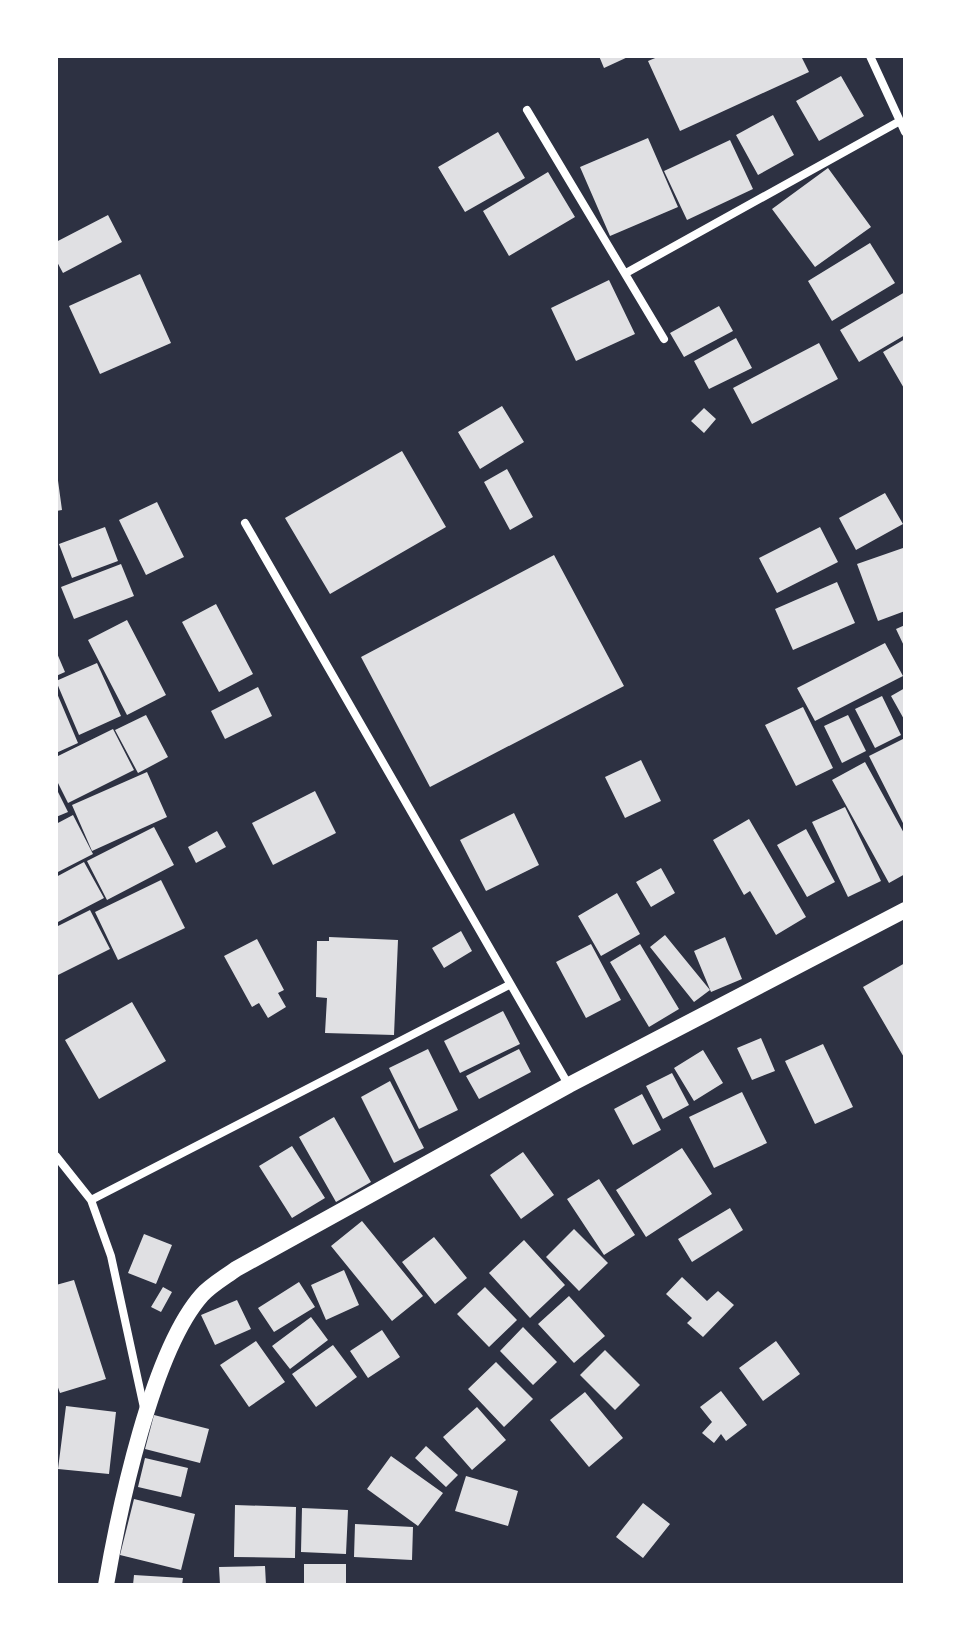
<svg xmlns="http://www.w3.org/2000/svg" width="961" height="1641" font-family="'IBM Plex Sans',sans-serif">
<rect width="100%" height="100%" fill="#2d3142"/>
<path fill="#e0e0e3" d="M599 56H630L604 68Z
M660 56H801L809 72 680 131 648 61Z
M841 76 864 116 819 141 796 101Z
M773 115 794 155 758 175 736 135Z
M498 132 525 178 465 212 438 167Z
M648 138 678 207 610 236 580 167Z
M730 140 753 189 687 220 664 171Z
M828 168 871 227 815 267 772 209Z
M548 172 575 217 509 256 483 211Z
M108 215 122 242 63 273 56 260V242Z
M870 243 895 283 832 321 808 281Z
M140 274 171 343 100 374 69 306Z
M609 280 635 334 576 361 551 308Z
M905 292V335L859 362 840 330Z
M719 306 733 331 684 357 670 333Z
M736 338 752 368 709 389 694 361Z
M905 339V390L883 352Z
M819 343 838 379 752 424 733 388Z
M502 406 524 442 480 469 458 432Z
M704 408 716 419 704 433 691 421Z
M402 451 446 527 330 594 285 518Z
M56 466 62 510 56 511Z
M507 469 533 517 510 530 484 482Z
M885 493 903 524 856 550 839 518Z
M157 502 184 557 146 575 119 520Z
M105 527 118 561 72 578 59 544Z
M820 527 838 562 777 593 759 558Z
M903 548 905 611 878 621 857 564Z
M554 555 624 686 430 787 361 657Z
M121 564 134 596 74 619 61 587Z
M837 582 855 623 793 650 775 609Z
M216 604 253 674 219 692 182 622Z
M127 620 166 695 127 715 88 640Z
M905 625V648L896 629Z
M885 643 903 676 815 721 797 688Z
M56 651 65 672 56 676Z
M97 663 121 716 79 735 56 681Z
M258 687 272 716 225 739 211 711Z
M905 688V721L891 696Z
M56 691 78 743 56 753Z
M882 696 901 735 875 748 855 709Z
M803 707 833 768 796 786 765 725Z
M146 715 168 757 138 773 115 730Z
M848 715 866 751 842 763 824 726Z
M113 729 134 770 68 803 56 779V757Z
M903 739 905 743V827L869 756Z
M641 760 661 801 625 818 605 777Z
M865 762 905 835V874L889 883 832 780Z
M147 772 167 817 92 851 72 805Z
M56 788 68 812 56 817Z
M315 791 336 833 273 865 252 823Z
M845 807 881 881 848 897 812 822Z
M514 813 539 865 486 891 460 840Z
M73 815 93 854 56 873V824Z
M749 819 806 917 776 935 750 891 744 895 713 840Z
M154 827 174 865 107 900 87 861Z
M806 829 835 882 807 897 777 845Z
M217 831 226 847 196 863 188 847Z
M84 862 104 898 56 923V877Z
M661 868 675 893 651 907 636 882Z
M161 880 185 928 118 960 95 912Z
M617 893 640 934 601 956 578 916Z
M90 910 110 949 56 976V927Z
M461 931 472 951 444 968 432 948Z
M665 935 710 990 694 1002 650 947Z
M329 937 398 940 394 1035 325 1033 327 998 316 997 317 941H329Z
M725 937 742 979 711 992 694 951Z
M257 939 284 990 278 993 286 1007 268 1018 259 1003 252 1007 224 956Z
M591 944 621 1000 586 1018 556 962Z
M640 944 679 1009 649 1027 610 962Z
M905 963V1059L863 987Z
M132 1002 166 1061 99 1099 65 1040Z
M503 1011 520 1044 460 1073 444 1041Z
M761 1038 775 1071 752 1080 737 1048Z
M823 1044 853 1107 815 1124 785 1061Z
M428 1049 458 1110 419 1129 389 1068Z
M519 1049 531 1072 479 1099 466 1076Z
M703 1050 723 1083 694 1101 674 1068Z
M672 1073 689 1105 663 1119 646 1086Z
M390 1081 424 1148 394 1163 361 1097Z
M742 1092 767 1143 714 1168 689 1117Z
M642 1094 661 1130 633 1145 614 1109Z
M334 1117 371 1182 336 1202 299 1137Z
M292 1146 325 1198 292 1218 259 1166Z
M682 1148 712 1194 646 1237 616 1190Z
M523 1152 554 1195 521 1219 490 1175Z
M599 1179 635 1235 604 1255 567 1199Z
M730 1208 743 1230 692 1262 678 1239Z
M362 1221 423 1296 392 1321 331 1246Z
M574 1229 608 1263 579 1291 546 1257Z
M144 1234 172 1245 156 1284 128 1273Z
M434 1237 467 1278 435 1304 402 1262Z
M524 1240 565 1285 530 1318 489 1273Z
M344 1270 359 1305 326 1320 311 1285Z
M682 1277 707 1301 718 1291 734 1305 703 1337 687 1323 692 1318 666 1294Z
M74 1280 106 1379 60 1393 56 1382V1285Z
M299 1282 315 1307 274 1332 258 1308Z
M163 1287 172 1292 161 1312 151 1307Z
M485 1287 517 1320 489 1347 457 1314Z
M569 1296 605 1336 574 1363 538 1324Z
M237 1300 251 1329 215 1345 201 1315Z
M311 1317 328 1340 290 1369 272 1346Z
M523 1327 557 1362 533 1385 500 1351Z
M382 1330 400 1357 368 1378 350 1351Z
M256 1341 285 1382 249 1407 220 1365Z
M776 1341 800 1374 763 1401 739 1368Z
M333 1345 357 1377 316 1407 292 1374Z
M605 1350 640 1385 615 1410 580 1375Z
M496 1362 533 1399 504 1427 468 1389Z
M721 1391 747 1425 726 1441 721 1434 714 1443 702 1433 712 1422 700 1407Z
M585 1392 623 1438 589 1467 550 1420Z
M66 1406 116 1412 109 1474 58 1469Z
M477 1407 506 1440 472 1470 443 1437Z
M154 1415 209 1429 200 1463 145 1449Z
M426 1446 458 1475 446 1487 415 1458Z
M391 1456 443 1493 418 1526 367 1489Z
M145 1458 188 1468 181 1497 138 1487Z
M466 1476 518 1491 508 1526 455 1511Z
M134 1499 195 1514 181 1570 120 1555Z
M643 1503 670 1524 643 1558 616 1537Z
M235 1505 296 1507 295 1558 234 1557Z
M302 1508 348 1510 346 1554 301 1552Z
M355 1524 413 1527 412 1560 354 1557Z
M304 1564H346V1585H304Z
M265 1566 266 1585H220L219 1567Z
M134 1575 183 1578 182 1585H133Z"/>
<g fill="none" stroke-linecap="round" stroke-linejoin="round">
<path stroke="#fff" stroke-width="8" d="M870 56 905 132
M527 110 664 339
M626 273 900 121
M245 523 568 1084
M56 1156 91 1200 111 1256 144 1408
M91 1200 509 985"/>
<path stroke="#fff" stroke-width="16" d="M106 1585C119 1510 152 1351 202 1295 211 1285 225 1277 236 1269L569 1085 905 910"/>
</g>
<rect width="961" height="1641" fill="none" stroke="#ffffff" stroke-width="116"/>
</svg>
